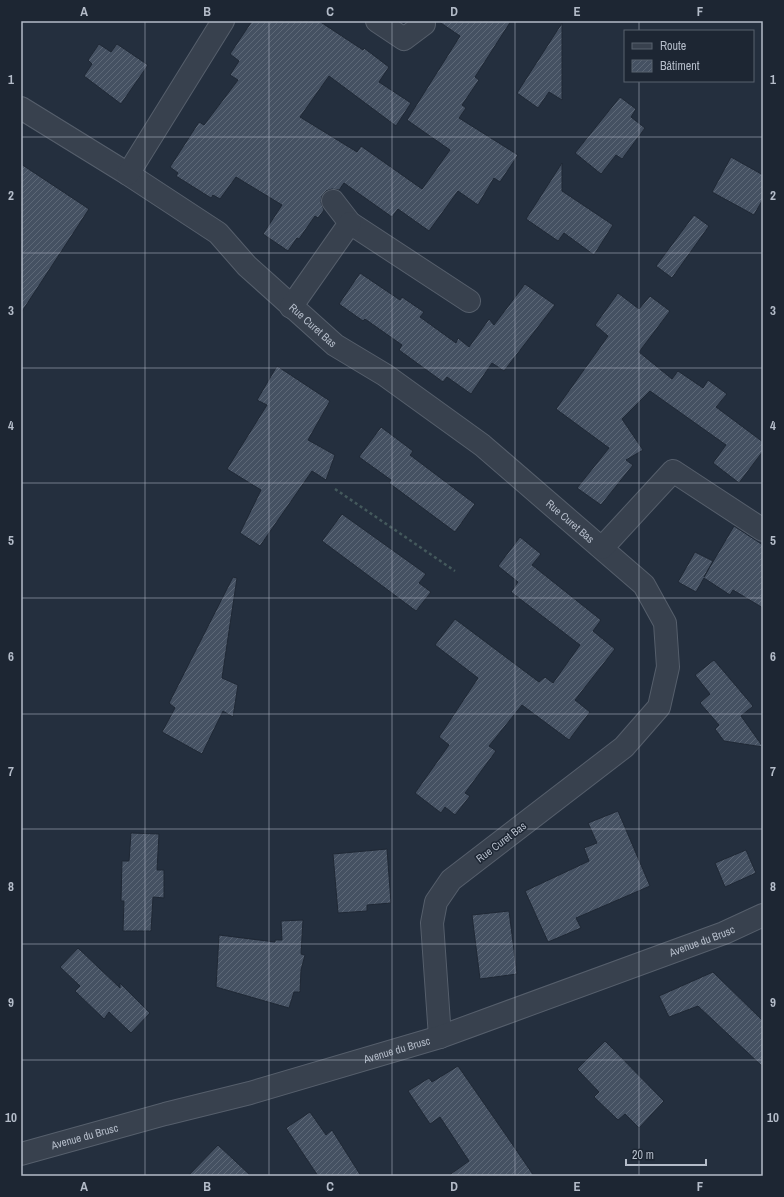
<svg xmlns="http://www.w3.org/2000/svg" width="784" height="1197" font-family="'Archivo Narrow',sans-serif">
<defs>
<pattern id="building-hatch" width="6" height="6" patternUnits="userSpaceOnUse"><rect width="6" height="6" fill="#455162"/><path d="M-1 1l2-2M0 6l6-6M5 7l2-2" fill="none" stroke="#5d6877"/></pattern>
</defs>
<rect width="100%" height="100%" fill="#242f3e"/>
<path fill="url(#building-hatch)" stroke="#1f2835" d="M252 21H319L363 50 364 48 389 67 379 82 411 103 396 126 329 76 300 117 357 152 361 146 422 189 450 150 407 120 460 36 438 21H511L475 77 479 80 462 105 466 108 459 118 518 155 500 182 494 178 478 205 458 191 429 231 398 209 392 217 344 183 339 190 332 189 326 191 322 196 321 202 324 210 318 218 315 216 299 239 297 238 288 251 263 234 282 205 236 177 220 199 213 195 211 198 176 176 178 173 170 167 199 122 204 125 238 80 230 75 239 61 230 54Z
M562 23V100L549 92 538 108 517 93Z
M99 44 111 52 117 44 148 65 121 104 84 76 92 64 88 60Z
M620 97 636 109 631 117 645 128 622 159 616 155 601 174 575 153Z
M731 157 763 175V199L754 215 712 192Z
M562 163V191L613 225 594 255 564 233 558 241 526 219Z
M21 164 89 209 21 313Z
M694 215 709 226 672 278 656 266Z
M360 273 400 300 402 297 424 312 420 317 456 343 458 338 469 347 489 319 494 325 525 284 555 305 504 371 492 363 471 394 447 377 443 382 399 350 402 345 365 319 363 321 339 304Z
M618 293 639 309 650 296 670 311 639 352 672 379 678 371 703 388 708 380 727 394 716 407 763 442V451L739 483 713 463 726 445 650 391 622 419 643 450 626 460 633 465 601 505 577 488 609 448 556 409 608 336 595 325Z
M277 366 330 401 308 440 335 455 326 480 312 471 260 546 240 533 261 490 227 469 267 405 257 400Z
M381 427 413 451 410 455 475 504 455 532 389 483 391 480 359 457Z
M342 514 426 574 419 583 431 592 416 611 322 541Z
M734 526 763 545V608L733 590 730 595 704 578 696 592 678 582 695 552 713 561 704 577Z
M520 537 541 554 532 565 601 620 593 631 615 649 575 700 590 712 569 740 522 705 489 746 496 751 465 793 470 796 455 815 445 807 441 813 415 793 449 745 439 737 478 678 435 645 455 619 539 682 545 677 553 683 580 645 511 592 518 582 498 566Z
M233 577 237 578 222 678 238 685 233 717 223 711 202 754 162 732 175 708 169 703Z
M714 660 753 706 741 716 763 747 724 741 715 729 719 725 700 703 710 694 695 675Z
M618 811 650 886 576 918 581 928 548 942 525 891 589 861 584 848 597 843 588 823Z
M131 833 159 834 157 870H164V898L153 897 151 931H123L124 901H121L122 861H129Z
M387 849 391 903 367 905V911L338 913 333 854Z
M746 850 756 873 725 887 715 863Z
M509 911 517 974 480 979 472 915Z
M303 920 301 954 305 955 301 970 300 992H294L289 1008 216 987 219 935 275 942V940H282L281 921Z
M78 948 120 988V983L150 1013 131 1033 109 1012 104 1019 75 991 80 986 60 967Z
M713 972 763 1021V1067L698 1006 669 1017 659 996Z
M605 1041 664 1101 639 1128 625 1114 618 1120 594 1097 599 1092 577 1069Z
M458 1066 508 1138 534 1176H448L469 1161 440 1117 430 1124 408 1091 429 1078 432 1082Z
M310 1112 326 1135 332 1130 361 1176H318L286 1128Z
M218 1145 251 1176H188Z"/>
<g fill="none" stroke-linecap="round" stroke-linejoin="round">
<g stroke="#565f6c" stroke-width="24">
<g id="minor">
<path d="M377 21 404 39 424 24"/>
<path id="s1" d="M21 108 128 174 218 233 247 266 335 345 385 375 482 445 644 585 665 623 668 667 659 707 624 747 451 880 436 902 432 923 440 1037"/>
<path d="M128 174 223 21"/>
<path d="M333 201 350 223 469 301"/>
<path d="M291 307 350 223"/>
<path d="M602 548 673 471 763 530"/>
<path id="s2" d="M21 1154 165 1114 250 1093 440 1037 724 933 763 915"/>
</g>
</g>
<path stroke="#44595c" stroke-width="2.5" stroke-dasharray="3 3" stroke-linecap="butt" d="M335 489 455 571"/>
<use href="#minor" stroke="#38414e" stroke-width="22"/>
</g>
<path fill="none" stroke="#b4bcc9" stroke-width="1" stroke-opacity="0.55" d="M145 21V1176M269 21V1176M392 21V1176M515 21V1176M639 21V31M639 81V1176M21 137H763M21 253H763M21 368H763M21 483H763M21 598H763M21 714H763M21 829H763M21 944H763M21 1060H763"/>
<g text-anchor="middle" stroke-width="3" stroke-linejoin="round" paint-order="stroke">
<g font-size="11" fill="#b4bcc9" stroke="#1d2633">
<text dy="4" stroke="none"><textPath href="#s1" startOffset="366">Rue Curet Bas</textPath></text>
<text dy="4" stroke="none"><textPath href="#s1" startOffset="690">Rue Curet Bas</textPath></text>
<text transform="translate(501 842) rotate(-37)" y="4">Rue Curet Bas</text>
<text dy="4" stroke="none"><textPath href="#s2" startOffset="714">Avenue du Brusc</textPath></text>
<text dy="4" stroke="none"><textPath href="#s2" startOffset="390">Avenue du Brusc</textPath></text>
<text dy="4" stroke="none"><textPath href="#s2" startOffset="66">Avenue du Brusc</textPath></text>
</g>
</g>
<rect width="784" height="1197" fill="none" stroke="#1d2633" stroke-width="44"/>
<rect x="624" y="30" width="130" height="52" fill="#1d2633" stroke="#59626f"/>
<rect x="632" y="43" width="20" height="6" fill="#38414e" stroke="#59626f"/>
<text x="660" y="50" font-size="12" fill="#b4bcc9">Route</text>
<rect x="632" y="60" width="20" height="12" fill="url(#building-hatch)" stroke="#59626f"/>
<text x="660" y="70" font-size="12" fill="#b4bcc9">Bâtiment</text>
<path d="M626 1159v6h80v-6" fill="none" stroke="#b4bcc9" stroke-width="2"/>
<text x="632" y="1159" font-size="12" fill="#b4bcc9" stroke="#1d2633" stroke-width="3" paint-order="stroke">20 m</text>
<rect x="22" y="22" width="740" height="1153" fill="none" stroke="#b4bcc9" stroke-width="1.5"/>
<g font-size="13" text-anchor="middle" font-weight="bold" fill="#b4bcc9">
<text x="84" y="16">A</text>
<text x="207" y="16">B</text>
<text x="330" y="16">C</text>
<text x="454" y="16">D</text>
<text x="577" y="16">E</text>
<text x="700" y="16">F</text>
<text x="11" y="84">1</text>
<text x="773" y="84">1</text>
<text x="11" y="200">2</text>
<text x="773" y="200">2</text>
<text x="11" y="315">3</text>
<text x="773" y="315">3</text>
<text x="11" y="430">4</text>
<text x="773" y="430">4</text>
<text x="11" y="545">5</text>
<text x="773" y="545">5</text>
<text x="11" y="661">6</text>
<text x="773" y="661">6</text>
<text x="11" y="776">7</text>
<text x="773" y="776">7</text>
<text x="11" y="891">8</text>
<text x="773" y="891">8</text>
<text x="11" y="1007">9</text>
<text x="773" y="1007">9</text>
<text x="11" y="1122">10</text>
<text x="773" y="1122">10</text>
<text x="84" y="1191">A</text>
<text x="207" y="1191">B</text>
<text x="330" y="1191">C</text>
<text x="454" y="1191">D</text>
<text x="577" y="1191">E</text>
<text x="700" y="1191">F</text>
</g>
</svg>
